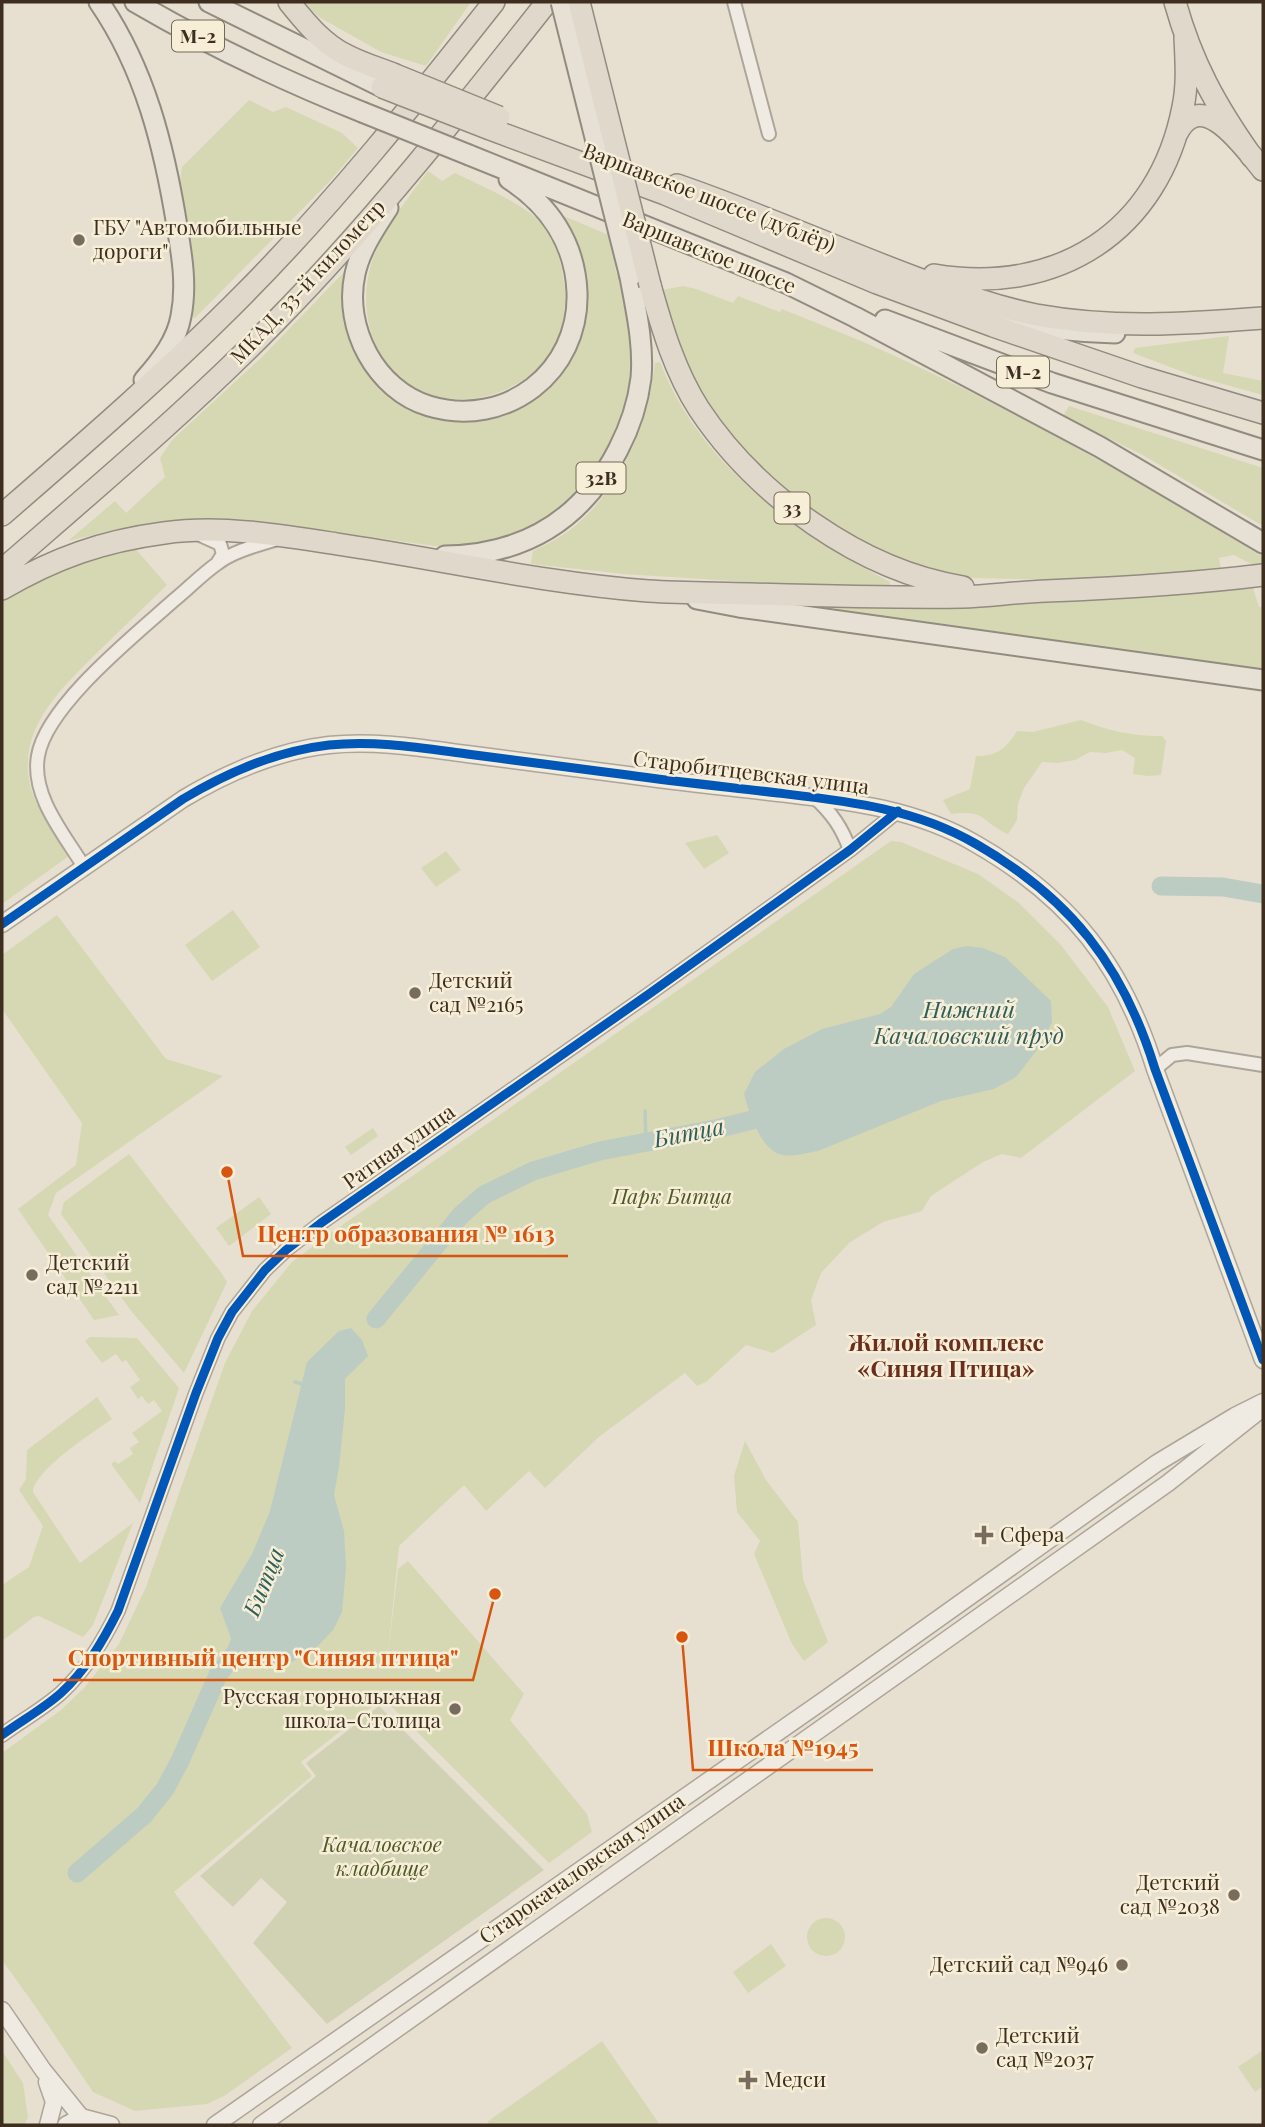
<svg xmlns="http://www.w3.org/2000/svg" width="1265" height="2127" font-family="'Playfair Display',serif">
<rect width="100%" height="100%" fill="#e7e0d1"/>
<path fill="#d6d7b3" d="M303 2H471L426 66 381 52 319 17Z
M249 100 273 112 286 107 342 133 358 148 329 182 195 318 189 315 179 189 182 167Z
M428 171 442 181 455 173C479 185 535 208 548 231 555 243 560 258 562 271 564 282 566 292 565 303 564 317 562 331 556 344 534 386 478 409 433 395 375 377 355 315 372 261 383 229 408 198 428 171Z
M559 214 611 236 616 273H619C625 306 633 340 632 374 630 413 603 471 575 498 554 519 524 534 496 542 478 548 460 547 442 547L249 520 211 518 136 525 68 541 115 501 126 513 165 477 160 458 172 440 262 357 346 270C342 301 342 331 359 358 364 366 374 374 381 381 394 394 404 407 422 414 437 420 453 420 469 419 490 418 512 413 530 402 571 378 595 325 584 278 579 257 567 235 559 214Z
M683 286 696 289 733 303 738 296 780 312 782 309C819 324 858 339 895 356 1022 414 1144 484 1263 557V570L1234 555 1219 558 1221 569C1152 575 1082 581 1013 579 989 578 963 579 939 573 848 550 746 471 700 389 682 358 672 324 662 290Z
M1229 336 1223 373 1263 381V395L1194 376 1133 353 1135 348Z
M660 362C700 466 796 532 890 582L889 588 856 589 624 574 531 564 533 551C547 544 562 537 575 526 622 486 649 423 655 363Z
M1069 406 1263 468V526L1141 454 1063 416Z
M133 546 167 585C145 606 123 628 101 649 64 686 17 726 30 785 36 810 56 834 69 856L2 904V601L33 582 69 564Z
M1253 588 1259 607H1263V672L809 607V603C957 609 1106 603 1253 588Z
M1081 720C1110 731 1130 736 1162 736L1166 741 1161 775 1148 776 1133 774 1135 758 1122 750 1106 753 1090 752 1075 760 1058 763 1042 762 1024 788 1018 804 1017 820 1008 834C980 822 988 809 951 814L943 800 970 789 976 756C997 756 1006 749 1017 731L1033 732Z
M717 835 729 853 704 869 685 843Z
M891 841 901 842 978 874 1019 903 1061 945 1108 1007 1135 1071 1021 1158 1002 1154 983 1162 931 1196 922 1211 883 1222 849 1243 821 1273 811 1300 816 1325 773 1353 746 1345 706 1382 697 1386 685 1373 600 1436 545 1488 529 1471 486 1511 464 1485 399 1546 387 1663 398 1569 408 1561 524 1694 510 1720 587 1814 592 1832 549 1863 383 1698 301 1762 312 1776 174 1892 292 2048 224 2096 207 2104 135 2111 93 2092 35 2006 2 1960V1753L61 1710 84 1688 119 1644 146 1587 225 1363 252 1311 292 1262 328 1235Z
M446 851 461 870 436 887 421 868Z
M233 910 260 947 212 981 185 945Z
M57 915 166 1059 223 1076 56 1193 48 1215 119 1315 94 1320 18 1209 76 1165 82 1123 2 1009V955Z
M373 1128 378 1136 351 1155 345 1147Z
M129 1154 220 1271 227 1282 184 1373 132 1312 61 1214 64 1202Z
M259 1197 271 1214 229 1246 216 1228Z
M90 1337 137 1338 179 1388 140 1503 111 1464 115 1461 118 1464 133 1454 130 1448 139 1442 132 1433 162 1411 154 1400 148 1404 142 1396 138 1399 130 1387 140 1380 126 1360 122 1362 116 1354 102 1363 85 1341Z
M97 1397 112 1419C94 1432 34 1470 33 1492L80 1563 133 1523 93 1625 83 1637 39 1616 34 1617 2 1641V1585L29 1567 43 1526 19 1490 26 1479 27 1450Z
M745 1441 766 1480 798 1522 803 1579 828 1642 804 1661 792 1644 754 1554 760 1541 737 1512 734 1476Z
M807 1937a19 19 0 1 1 38 0a19 19 0 1 1-38 0Z
M771 1944 786 1966 748 1993 733 1972Z
M602 2041 660 2125H490L487 2122Z
M1263 2050V2086L1255 2092 1238 2067Z
M2 2051 23 2083 28 2118 24 2125H2Z"/>
<path fill="#d1d1b3" d="M379 1706 544 1870 327 2024 253 1943 287 1902 261 1878 233 1907 200 1876 316 1776 306 1763Z"/>
<path fill="#bcccc2" d="M967 946 983 948 1005 957 1051 1001 1052 1022 1040 1046 1016 1077 994 1089 941 1101 818 1151C806 1153 790 1158 779 1154 759 1146 749 1112 744 1094L755 1072 784 1049 822 1029 880 1014 891 1007 914 974 953 949Z
M351 1328 362 1340 368 1356 345 1379V1409L339 1467 334 1495 344 1531 346 1568 342 1612 333 1630 317 1647 287 1665 253 1668 236 1652 220 1608 253 1552 270 1511 307 1362 339 1331Z"/>
<g fill="none" stroke-linecap="round" stroke-linejoin="round">
<path stroke="#bcccc2" stroke-width="3.5" d="M645 1111 646 1142
M295 1382 302 1384"/>
<path stroke="#bcccc2" stroke-width="19" d="M1161 886 1223 887 1263 894
M376 1319 461 1215 484 1195 533 1171 600 1151 720 1128 752 1120 773 1111
M77 1873 144 1815 165 1789 180 1761 218 1675 236 1652 246 1627"/>
<g stroke="#ada599" stroke-width="16">
<path id="minor" d="M734 2 769 134
M200 535 220 544 223 554 218 562
M814 797C832 813 842 828 850 850
M84 867C64 834 31 796 38 756 46 706 135 635 173 601 188 589 202 574 218 563 234 551 258 545 277 539
M1155 1069 1172 1055 1187 1053 1263 1065
M2 1735C21 1721 43 1709 61 1693 86 1670 103 1641 118 1611L196 1393 218 1338 232 1312 265 1270 286 1250 321 1223 649 994 850 850 898 811"/>
</g>
<g stroke="#ada599" stroke-width="19">
<path id="tertiary" d="M2 924 183 799C228 772 276 751 329 745 375 740 422 748 467 754 521 761 574 768 628 775 678 782 728 787 778 793 846 801 915 808 976 844 1070 898 1123 965 1155 1069L1263 1360
M2 2010 43 2070 81 2117
M47 2082 54 2102 48 2125
M66 2125 81 2117 111 2125
M215 2125 827 1698 1157 1463 1235 1416 1263 1402
M261 2125 1168 1483 1259 1411"/>
</g>
<g stroke="#928b80" stroke-width="23">
<path id="primary" d="M99 2C145 69 164 146 177 226 182 256 187 286 181 316 177 340 161 361 144 380
M135 2C207 44 284 81 362 112
M209 2 382 87
M469 155 786 283 855 317 1100 447 1263 543
M388 208C375 228 360 250 355 274 343 328 376 390 429 406 506 429 580 372 577 292 575 243 549 205 509 179
M993 317C1033 328 1073 332 1115 333
M885 320 1052 383 1263 450
M445 556C524 555 582 520 618 450 630 427 638 403 641 378 644 344 636 310 630 277
M697 599 739 607 1263 680"/>
</g>
<g stroke="#928b80" stroke-width="24">
<path id="trunk" d="M289 2C305 22 323 44 346 55 361 63 378 68 393 74
M1175 2C1192 63 1216 106 1252 157
M490 129 665 194 877 283 993 326 1142 377 1263 413
M1176 135C1201 84 1244 147 1263 170
M677 185C759 213 838 249 919 279 958 293 996 307 1036 315 1113 329 1186 324 1263 318
M934 275C1057 296 1159 232 1183 107 1188 84 1186 60 1185 37
M650 285C662 328 675 372 699 409 756 495 861 571 963 587
M2 515C85 443 168 371 245 293 335 202 415 102 494 2
M2 570C95 489 190 409 276 321 374 221 461 111 547 2
M2 589C55 558 103 541 164 533 221 525 280 535 337 544 440 559 543 583 648 591 682 593 716 593 750 594 821 596 892 598 962 597 990 596 1018 592 1046 591 1119 588 1191 584 1263 575"/>
</g>
<use href="#minor" stroke="#efebe3" stroke-width="12"/>
<use href="#tertiary" stroke="#efebe3" stroke-width="16"/>
<use href="#primary" stroke="#e6e1d4" stroke-width="19"/>
<use href="#trunk" stroke="#e0d9cb" stroke-width="21"/>
<g stroke="#928b80" stroke-width="23" stroke-linecap="butt">
<path id="primary-bridge" d="M561 2 630 277
M362 112 469 155"/>
</g>
<g stroke="#928b80" stroke-width="24" stroke-linecap="butt">
<path id="trunk-bridge" d="M579 2 650 285
M393 74 499 117
M382 87 490 129"/>
</g>
<use href="#primary-bridge" stroke="#e6e1d4" stroke-width="19"/>
<use href="#trunk-bridge" stroke="#e0d9cb" stroke-width="21"/>
<g stroke="#f7eed8" stroke-width="13">
<path id="cycleway" d="M2 924 183 799C228 772 276 751 329 745 375 740 422 748 467 754 521 761 574 768 628 775 678 782 728 787 778 793 846 801 915 808 976 844 1070 898 1123 965 1155 1069L1263 1360
M2 1735C21 1721 43 1709 61 1693 86 1670 103 1641 118 1611L196 1393 218 1338 232 1312 265 1270 286 1250 321 1223 649 994 850 850 898 811"/>
</g>
<use href="#cycleway" stroke="#0057b8" stroke-width="9"/>
</g>
<g fill="#786c5e" stroke="#f7eed8" stroke-width="2.5">
<circle cx="79" cy="240" r="7"/>
<circle cx="415" cy="993" r="7"/>
<circle cx="32" cy="1275" r="7"/>
<path d="M980.5 1524.5h7v7h7v7h-7v7h-7v-7h-7v-7h7z"/>
<circle cx="455" cy="1709" r="7"/>
<circle cx="1234" cy="1895" r="7"/>
<circle cx="1122" cy="1965" r="7"/>
<circle cx="982" cy="2048" r="7"/>
<path d="M744.5 2069.5h7v7h7v7h-7v7h-7v-7h-7v-7h7z"/>
</g>
<g text-anchor="middle" stroke-width="5" stroke-linejoin="round" paint-order="stroke">
<g fill="#f7eed8" stroke="#756857" stroke-width="2">
<rect x="172" y="20.5" width="52" height="31" rx="5"/>
<rect x="997" y="356.5" width="52" height="31" rx="5"/>
<rect x="576.5" y="462.5" width="49" height="31" rx="5"/>
<rect x="774.5" y="492.5" width="35" height="31" rx="5"/>
</g>
<g font-size="19" font-weight="bold" fill="#3d2e20">
<text x="198" y="43">М-2</text>
<text x="1023" y="379">М-2</text>
<text x="601" y="485">32B</text>
<text x="792" y="515">33</text>
</g>
<g font-size="21" fill="#3d2e20" stroke="#f7eed8">
<text transform="translate(709 198) rotate(21)" y="7">Варшавское шоссе (дублёр)</text>
<text transform="translate(709 253) rotate(22)" y="7">Варшавское шоссе</text>
<text transform="translate(308 282) rotate(-47)" y="7">МКАД, 33-й километр</text>
<text transform="translate(751 773) rotate(7)" y="7">Старобитцевская улица</text>
<text transform="translate(399 1147) rotate(-35)" y="7">Ратная улица</text>
<text transform="translate(582 1869) rotate(-35)" y="7">Старокачаловская улица</text>
</g>
<g font-size="21" fill="#3d2e20" stroke="#f7eed8" text-anchor="start">
<text x="93" y="235">ГБУ "Автомобильные<tspan x="93" dy="24">дороги"</tspan></text>
<text x="429" y="988">Детский<tspan x="429" dy="24">сад №2165</tspan></text>
<text x="46" y="1270">Детский<tspan x="46" dy="24">сад №2211</tspan></text>
<text x="1000" y="1542">Сфера</text>
<text x="441" y="1704" text-anchor="end">Русская горнолыжная<tspan x="441" dy="24">школа-Столица</tspan></text>
<text x="1220" y="1890" text-anchor="end">Детский<tspan x="1220" dy="24">сад №2038</tspan></text>
<text x="1108" y="1972" text-anchor="end">Детский сад №946</text>
<text x="996" y="2043">Детский<tspan x="996" dy="24">сад №2037</tspan></text>
<text x="764" y="2087">Медси</text>
</g>
<g font-size="21" font-style="italic" fill="#4d5a26" stroke="#f7eed8">
<text x="672" y="1204">Парк Битца</text>
<text x="382" y="1852">Качаловское<tspan x="382" dy="24">кладбище</tspan></text>
</g>
<g font-size="23" font-style="italic" fill="#2f5d5a" stroke="#f7eed8">
<text x="969" y="1018">Нижний<tspan x="969" dy="26">Качаловский пруд</tspan></text>
<text transform="translate(689 1133) rotate(-11)" y="8">Битца</text>
<text transform="translate(264 1582) rotate(-68)" y="8">Битца</text>
</g>
<g font-size="23" font-weight="bold" fill="#6b2e1e" stroke="#f7eed8">
<text x="946" y="1351">Жилой комплекс<tspan x="946" dy="26">«Синяя Птица»</tspan></text>
</g>
</g>
<path fill="none" stroke="#d7550e" stroke-width="2.5" d="M227 1172L243 1256H568M495 1594L473 1680H53M682 1637L693 1770H873"/>
<g fill="#d7550e" stroke="#f7eed8" stroke-width="2.5">
<circle cx="227" cy="1172" r="7"/>
<circle cx="495" cy="1594" r="7"/>
<circle cx="682" cy="1637" r="7"/>
</g>
<g font-size="23" text-anchor="middle" font-weight="bold" fill="#d7550e" stroke="#f7eed8" stroke-width="5" stroke-linejoin="round" paint-order="stroke">
<text x="406" y="1242">Центр образования № 1613</text>
<text x="263" y="1666">Спортивный центр "Синяя птица"</text>
<text x="783" y="1756">Школа №1945</text>
</g>
<rect width="1265" height="2127" fill="none" stroke="#3d2e20" stroke-width="7"/>
</svg>
